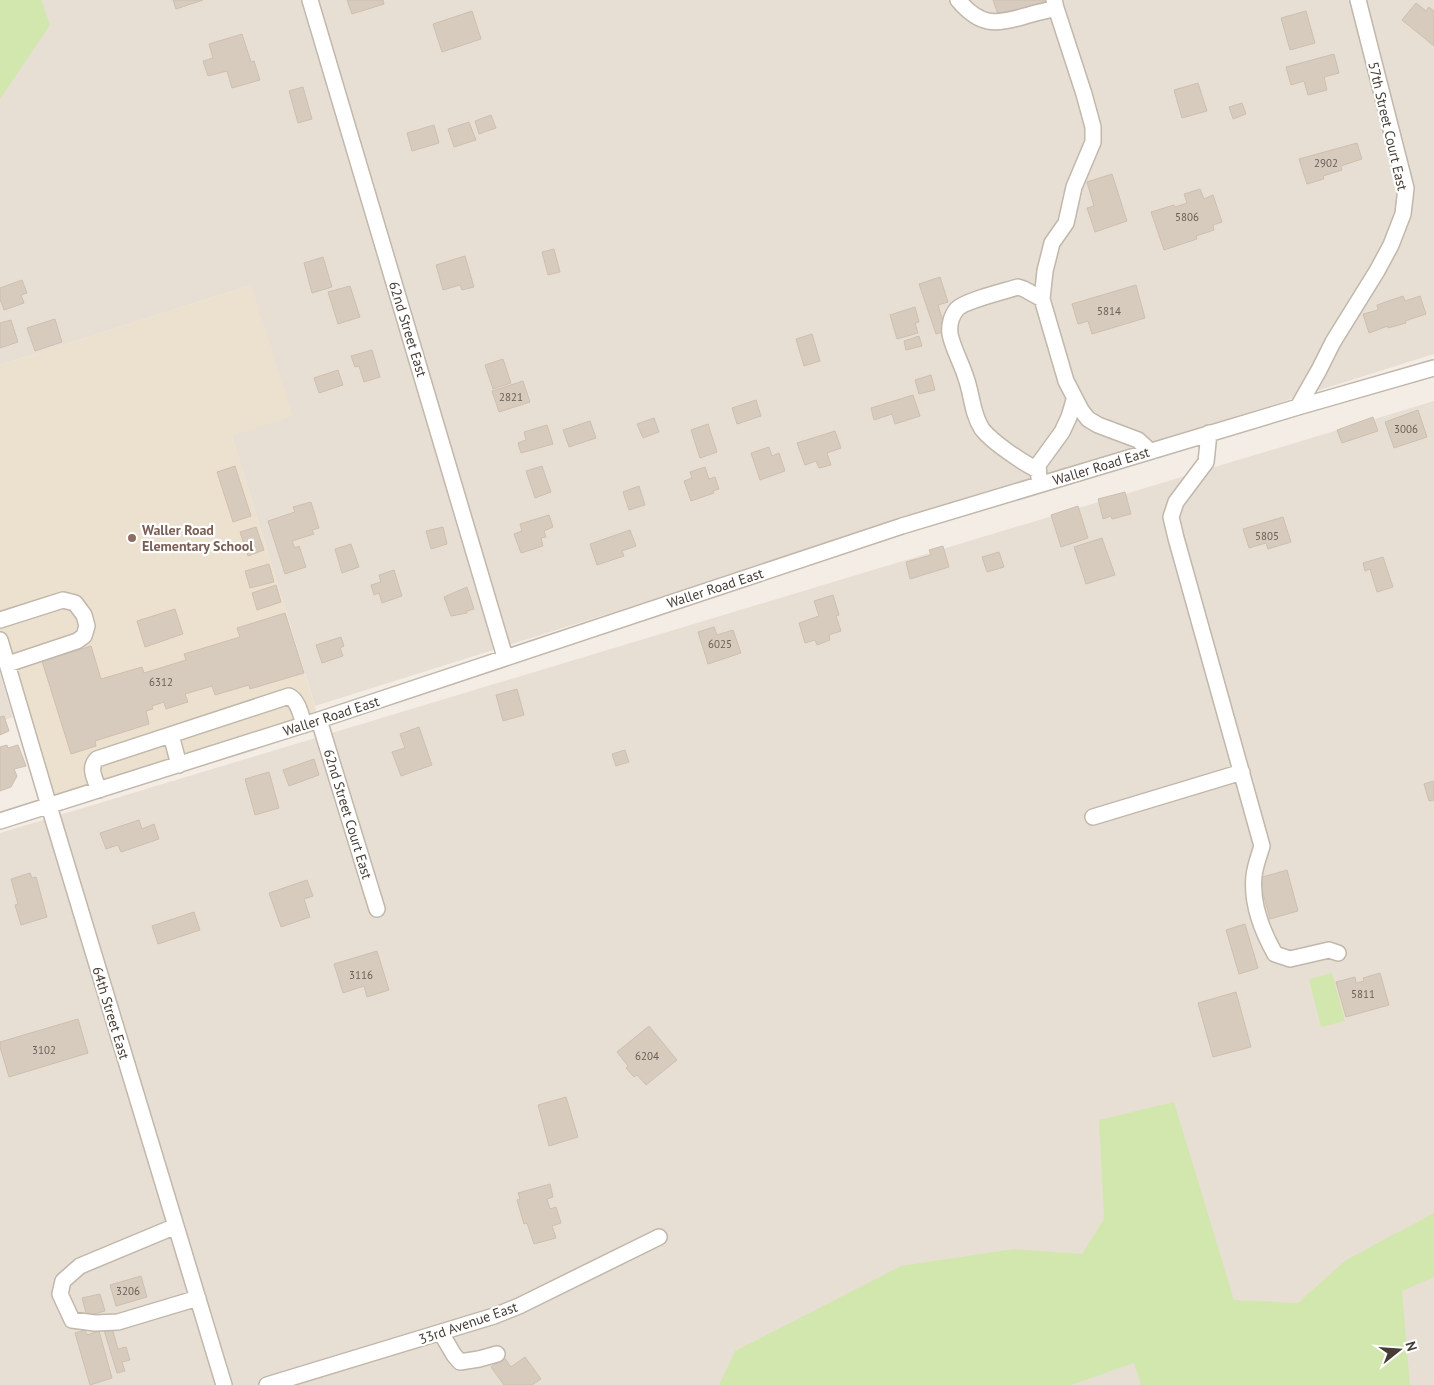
<svg xmlns="http://www.w3.org/2000/svg" width="1434" height="1385" font-family="'PT Sans',sans-serif">
<rect width="100%" height="100%" fill="#f3ede5"/>
<path fill="#e7dfd3" d="M0 0H1434V354L315 706 232 436 251 285 0 365Z
M1434 401V1385H0V833Z
M0 674 13 717 0 722Z"/>
<path fill="#ece1cf" d="M251 285 293 416 232 436 319 720 49 806 0 640V365Z"/>
<path fill="#d2e7ae" d="M0 0H41L50 25 0 99Z
M1332 973 1345 1021 1321 1027 1309 979Z
M1174 1102 1234 1300 1298 1303 1346 1260 1434 1213V1277L1402 1291 1410 1385H1141L1134 1363 1071 1385H719L735 1351 901 1266 1014 1249 1082 1254 1104 1219 1099 1120Z"/>
<path fill="#d7cbbe" stroke="#cfbfae" d="M173 0H203L176 9Z
M347 0H383L384 4 352 14Z
M993 0H1045L1046 1 999 17Z
M1416 3 1426 11 1429 7 1434 11V46L1402 20Z
M472 11 481 39 442 52 433 24Z
M1306 11 1315 43 1290 50 1281 18Z
M242 34 251 62 254 61 260 80 232 88 227 71 208 76 203 61 213 58 209 44Z
M1334 54 1339 73 1324 77 1327 90 1308 95 1304 81 1291 85 1286 67Z
M1198 83 1207 111 1182 118 1174 90Z
M303 87 312 119 298 123 289 91Z
M1242 103 1246 114 1233 119 1229 107Z
M491 115 496 128 479 134 475 121Z
M469 122 476 140 454 147 448 129Z
M434 125 439 143 412 151 407 133Z
M1357 143 1362 159 1341 166 1342 170 1323 176 1324 179 1307 184 1299 159Z
M1112 174 1127 221 1095 232 1087 208 1094 206 1087 182Z
M1200 189 1204 199 1213 195 1222 222 1213 225 1214 230 1196 236 1197 239 1164 250 1151 212 1174 205 1175 207 1187 203 1184 194Z
M554 249 560 272 548 275 542 252Z
M465 256 474 287 462 290 460 285 443 290 436 265Z
M323 257 332 287 312 293 304 263Z
M940 277 948 302 938 305 946 331 936 334 919 284Z
M22 280 27 293 21 295 24 303 4 310 0 299V288Z
M1136 285 1145 318 1092 334 1088 321 1078 324 1072 304Z
M350 286 360 317 338 324 328 292Z
M1403 296 1405 301 1420 296 1426 314 1405 321 1406 323 1388 328V326L1369 333 1363 314 1378 310 1377 305Z
M915 307 919 322 915 323 918 333 897 339 890 315Z
M55 319 62 342 35 351 27 328Z
M11 320 18 342 0 348V323Z
M812 334 820 361 804 366 796 339Z
M919 336 922 346 906 350 904 341Z
M372 350 380 377 364 382 359 366 355 367 351 356Z
M503 359 511 383 493 389 485 365Z
M338 370 343 385 319 393 314 378Z
M931 375 935 390 919 394 915 380Z
M523 381 530 402 499 412 492 391Z
M913 395 920 416 895 424 892 414 874 420 871 408Z
M756 400 761 416 737 424 732 408Z
M1418 410 1427 437 1394 448 1385 422Z
M1373 417 1378 431 1342 443 1337 430Z
M654 418 659 432 643 438 637 424Z
M590 421 596 438 569 447 563 430Z
M708 424 717 452 700 458 691 430Z
M547 425 553 444 521 453 518 443 526 440 524 432Z
M835 431 841 448 827 453 831 465 819 468 816 461 805 465 797 443Z
M769 447 772 456 779 453 785 471 760 480 751 453Z
M235 466 251 516 233 522 217 472Z
M542 466 551 492 535 498 526 471Z
M705 467 709 479 715 477 719 489 713 491 714 493 691 501 684 481 692 478 690 472Z
M639 486 645 505 629 510 623 492Z
M1125 492 1131 514 1112 519 1111 516 1103 519 1098 499Z
M311 502 319 528 312 530 314 534 292 541 295 548 299 546 306 567 285 574 268 521 295 512 293 507Z
M1078 506 1088 538 1061 547 1051 515Z
M549 515 553 527 544 531 546 537 541 538 543 546 521 553 514 534 522 531 520 524Z
M1283 517 1291 542 1268 549 1266 543 1249 548 1243 529Z
M256 527 264 550 248 556 240 532Z
M443 527 447 544 431 549 426 531Z
M630 530 636 546 622 551 624 556 597 565 590 544Z
M1102 538 1115 575 1086 584 1074 547Z
M351 544 359 567 342 573 335 549Z
M943 546 949 567 910 579 906 562 931 555 929 550Z
M999 552 1004 567 987 572 982 557Z
M1383 557 1393 587 1377 592 1370 569 1365 571 1363 563Z
M269 564 274 582 250 588 245 571Z
M394 570 402 596 382 603 379 593 374 595 371 585 381 582 379 575Z
M276 585 281 602 257 610 252 593Z
M467 587 474 609 467 611V613L451 616 444 597Z
M833 595 839 615 836 616 841 631 829 635 830 640 817 645 815 640 805 643 799 623 819 616 814 601Z
M175 609 183 634 145 647 137 621Z
M285 613 304 673 250 689 249 685 215 695 212 686 185 694 188 702 166 709 164 702 152 706 153 709 146 711 149 724 95 741 96 746 71 754 42 661 91 646 101 679 142 667 144 673 186 660 184 654 240 637 237 628Z
M714 627 717 635 733 630 741 653 708 664 698 632Z
M341 637 344 646 340 648 343 656 322 663 316 645Z
M517 689 524 715 503 721 496 695Z
M4 716 9 731 0 735V717Z
M419 727 432 765 401 776 392 752 405 748 400 734Z
M7 745 8 748 18 745 26 766 14 769 17 776 11 787 0 791V747Z
M625 750 629 762 616 766 612 754Z
M314 759 319 775 289 786 283 770Z
M269 772 279 808 255 815 245 779Z
M1434 781V800L1429 801 1424 784Z
M139 820 142 829 154 824 159 839 121 852 118 845 106 849 100 833Z
M1287 870 1298 911 1270 919 1259 878Z
M30 873 32 878 36 877 47 917 21 925 15 905 18 904 11 879Z
M307 880 313 896 304 899 310 917 281 927 269 893Z
M194 912 200 930 158 944 152 926Z
M1245 924 1258 968 1239 974 1226 930Z
M377 951 389 990 367 997 364 986 343 993 334 964Z
M1380 973 1389 1005 1346 1017 1336 982 1355 977 1356 983 1364 981 1363 978Z
M1236 992 1251 1047 1213 1057 1198 1003Z
M78 1019 88 1053 9 1077 0 1047V1042Z
M649 1026 677 1060 646 1085 637 1075 634 1077 626 1068 628 1066 617 1052Z
M566 1097 578 1137 549 1146 538 1105Z
M550 1184 553 1197 547 1199 550 1209 556 1207 561 1223 552 1226 556 1238 534 1244 527 1223 524 1224 517 1200 520 1199 518 1193Z
M141 1276 147 1297 116 1306 110 1285Z
M100 1294 105 1311 87 1316 82 1298Z
M112 1328 118 1349 126 1347 130 1360 122 1362 125 1371 117 1373 104 1330Z
M85 1330 87 1335 99 1331 112 1378 90 1385 75 1333Z
M504 1357 511 1367 525 1357 541 1379 532 1385H504L491 1367Z"/>
<g fill="none" stroke-linecap="round" stroke-linejoin="round">
<g stroke="#c1b7ab" stroke-width="18">
<path id="minor" d="M310 0 505 657
M958 0C980 26 994 25 1025 16 1035 13 1045 11 1056 8
M1054 0 1056 8 1084 94 1093 127V142L1074 187 1066 223 1052 243 1045 271 1042 299 1066 381 1081 410 1088 419 1098 425 1138 440 1150 451
M1298 407 1319 370 1333 342 1377 271 1391 245 1403 214 1406 188 1358 0
M1209 433 1206 462 1176 502 1171 517 1176 538 1262 846C1259 856 1255 866 1254 876 1251 904 1262 931 1275 954L1290 959 1329 950 1338 953
M1038 470C1023 463 992 442 982 429 972 414 972 394 966 378 962 364 953 349 950 334 949 326 951 316 957 309 964 301 1005 291 1018 287L1024 289 1042 299
M1039 478 1038 465 1062 432 1069 417 1074 400
M0 620 63 600 75 603 84 615 87 626 84 636 77 641 8 664
M0 640 49 806 224 1385
M319 720 377 909
M171 735 179 765
M99 790C95 779 88 768 97 759L289 696C299 701 301 716 304 725
M1093 817 1242 772
M0 821 319 720 902 526 1298 407 1434 368
M176 1226 80 1266 63 1281 60 1294 72 1320 95 1323 118 1322 198 1298
M441 1333 454 1355 460 1362 479 1359 497 1354
M267 1385 494 1316 519 1306 659 1237"/>
</g>
<use href="#minor" stroke="#fff" stroke-width="15"/>
</g>
<circle fill="#8d6e63" stroke="#fff" stroke-width="2" cx="132" cy="538" r="5"/>
<g text-anchor="middle" stroke-width="4.5" stroke-linejoin="round" paint-order="stroke">
<g font-size="11" fill="#6a6057">
<text x="1326" y="167">2902</text>
<text x="1187" y="221">5806</text>
<text x="1109" y="315">5814</text>
<text x="511" y="401">2821</text>
<text x="1406" y="433">3006</text>
<text x="1267" y="540">5805</text>
<text x="720" y="648">6025</text>
<text x="161" y="686">6312</text>
<text x="361" y="979">3116</text>
<text x="1363" y="998">5811</text>
<text x="44" y="1054">3102</text>
<text x="647" y="1060">6204</text>
<text x="128" y="1295">3206</text>
</g>
<g font-size="14" fill="#453d35" stroke="#fff">
<text transform="translate(1388 126) rotate(77)" y="5">57th Street Court East</text>
<text transform="translate(408 329) rotate(73)" y="5">62nd Street East</text>
<text transform="translate(1101 466) rotate(-17)" y="5">Waller Road East</text>
<text transform="translate(715 588) rotate(-18)" y="5">Waller Road East</text>
<text transform="translate(331 716) rotate(-18)" y="5">Waller Road East</text>
<text transform="translate(348 814) rotate(73)" y="5">62nd Street Court East</text>
<text transform="translate(111 1013) rotate(73)" y="5">64th Street East</text>
<text transform="translate(468 1323) rotate(-19)" y="5">33rd Avenue East</text>
</g>
<g font-size="14" font-weight="bold" fill="#785e54" stroke="#fff" text-anchor="start">
<text x="142" y="535">Waller Road<tspan x="142" dy="16">Elementary School</tspan></text>
</g>
</g>
<g transform="translate(1399 1350) rotate(73)" stroke="#ffffff" stroke-width="4" paint-order="stroke">
<path d="M0-4L9 19L0 12L-9 19Z" fill="#453d35"/>
<text y="-8" font-size="14" font-weight="bold" text-anchor="middle" fill="#453d35">N</text>
</g>
</svg>
